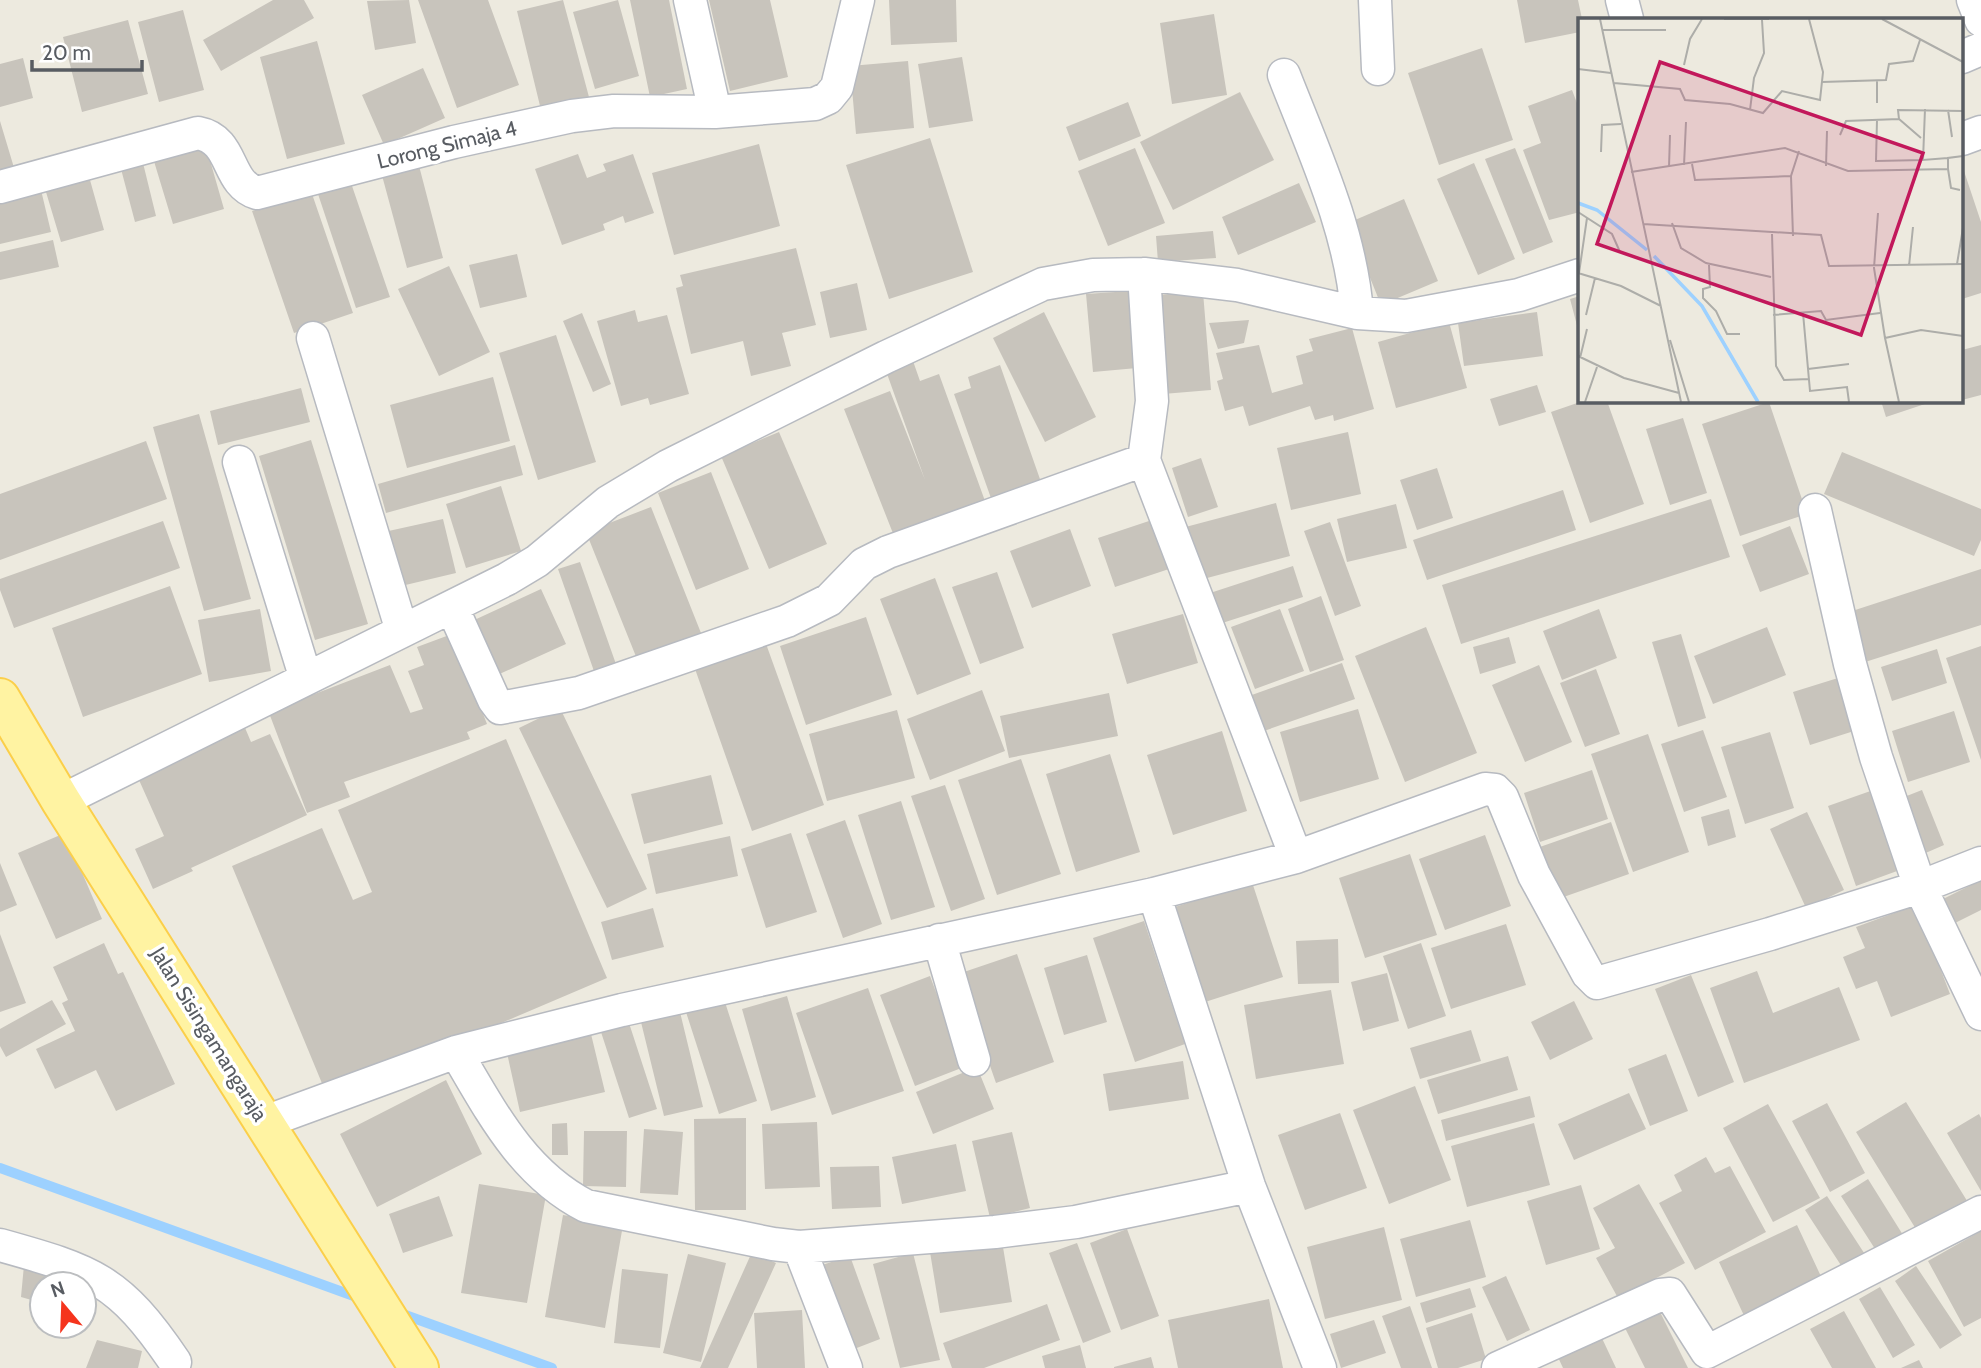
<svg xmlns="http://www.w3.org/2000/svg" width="1981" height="1368" font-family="Cabin,sans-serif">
<rect width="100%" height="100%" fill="#edeadf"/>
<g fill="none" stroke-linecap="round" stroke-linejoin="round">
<path stroke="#9dd1ff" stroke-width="10" d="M0 1168 362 1299
M397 1312 552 1368"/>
</g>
<path fill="#c8c4bc" d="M273 0H304L314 18 221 71 203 40Z
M409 0 416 43 375 50 367 1Z
M418 0H488L519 85 457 108Z
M563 0 589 97 541 110 517 11Z
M618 0 639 76 595 89 573 12Z
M630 0H669L687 89 650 97Z
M709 0H770L788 77 730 91Z
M889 0H956L957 42 891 45Z
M1517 0H1578L1582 19 1580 32 1525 43Z
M183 10 204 90 159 102 138 22Z
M1214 14 1227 95 1172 104 1160 23Z
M128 20 148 94 82 112 63 37Z
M317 41 345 144 287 159 260 57Z
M1482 48 1513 140 1439 165 1408 73Z
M962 57 973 121 929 128 918 64Z
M23 58 33 98 0 107V64Z
M908 61 914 128 856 134 850 66Z
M423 68 445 118 384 145 362 95Z
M1572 90 1580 111V212L1549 220 1523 150 1541 143 1528 106Z
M1240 92 1274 160 1173 210 1140 142Z
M1128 102 1141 136 1079 161 1066 127Z
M0 121 15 171 0 175Z
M930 138 973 272 889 299 846 165Z
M205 143 224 209 173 224 153 158Z
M759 144 780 226 674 255 652 173Z
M1135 148 1165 223 1108 246 1078 171Z
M1515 148 1553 242 1523 254 1485 159Z
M578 154 587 178 606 171 603 164 633 154 654 213 625 223 623 216 603 224 605 230 562 245 535 169Z
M417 158 443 258 407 268 380 168Z
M143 163 156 216 135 222 121 169Z
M1474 163 1515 259 1478 275 1437 179Z
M1962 165 1981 222V293L1962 299Z
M90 180 104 230 61 242 46 192Z
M351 183 390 297 356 308 318 194Z
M1299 183 1316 222 1238 255 1222 217Z
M41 190 51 232 0 244V201Z
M311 191 353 313 294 333 252 211Z
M1404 199 1438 281 1381 305 1348 223Z
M1213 231 1216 258 1158 262 1156 236Z
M53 240 59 267 0 280V252Z
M796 248 816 325 782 333 791 366 751 376 743 341 691 354 676 288 683 286 680 275Z
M517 254 527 297 480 308 469 265Z
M449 266 490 352 439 376 398 289Z
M857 283 867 330 830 338 820 292Z
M1130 291 1137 368 1093 372 1086 294Z
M1203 292 1211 390 1163 394 1155 295Z
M1580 296V333H1579L1570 299Z
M635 310 638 322 667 315 689 394 650 405 648 398 621 406 597 321Z
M1044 312 1096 417 1045 442 993 338Z
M1537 312 1543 356 1464 366 1458 323Z
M582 313 611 384 593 392 563 321Z
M1249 320 1244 343 1218 349 1209 323Z
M1449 322 1467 388 1396 408 1378 342Z
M1352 328 1374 409 1334 421 1333 415 1315 420 1310 406 1249 426 1243 406 1225 411 1217 381 1223 379 1216 353 1259 345 1272 393 1303 384 1296 356 1313 351 1309 339Z
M556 335 596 462 538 480 499 353Z
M1981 345V395L1962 400V350Z
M913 361 920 381 939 374 985 501 896 541 844 409 890 391 925 480 886 371Z
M1000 365 1041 482 992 501 954 394 971 388 968 377Z
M493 377 510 441 407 468 390 405Z
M1537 385 1546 412 1499 426 1490 399Z
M301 388 310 422 218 445 210 411Z
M1583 401H1607L1644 504 1590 523 1551 412Z
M1881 401H1934L1886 417Z
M1769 402 1807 514 1740 536 1702 424Z
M199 414 251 599 204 611 153 427Z
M1683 418 1707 493 1670 505 1646 429Z
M779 432 827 544 769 569 721 456Z
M1348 432 1361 494 1291 510 1277 448Z
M311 440 368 624 315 640 259 456Z
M146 441 167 499 0 560V494Z
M515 445 523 475 386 513 378 484Z
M1842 452 1981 509V540L1974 556 1824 494Z
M1201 458 1218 507 1188 517 1172 468Z
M1437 468 1453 518 1417 530 1400 480Z
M711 472 749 569 696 590 658 493Z
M501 486 521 551 466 568 446 504Z
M1563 490 1576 530 1427 580 1413 540Z
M1711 499 1730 557 1461 644 1442 585Z
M1276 503 1290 556 1192 582 1178 529Z
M1396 504 1407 548 1347 562 1337 519Z
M651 507 701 633 637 659 586 532Z
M443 519 456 573 397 587 384 532Z
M1155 519 1172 568 1115 587 1098 538Z
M163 521 180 568 14 628 0 590V579Z
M1330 522 1361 606 1335 616 1304 531Z
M1790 526 1809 574 1760 592 1742 545Z
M1070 529 1091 586 1032 608 1010 551Z
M580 562 617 667 595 674 558 569Z
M1293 566 1303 597 1216 625 1207 594Z
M1981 569V625L1862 663 1846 613Z
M997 572 1024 648 980 664 952 587Z
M935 578 971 674 917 695 880 599Z
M170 586 202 674 83 717 52 628Z
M541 589 566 644 495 676 470 622Z
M1321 596 1344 660 1310 672 1288 609Z
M260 609 271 671 209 682 198 620Z
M1280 609 1304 671 1255 689 1231 627Z
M1599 609 1617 658 1562 680 1543 631Z
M1183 614 1198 663 1127 684 1112 634Z
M866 617 892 695 806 725 780 646Z
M1426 627 1477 753 1405 782 1355 656Z
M1767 627 1786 675 1713 704 1694 656Z
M452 634 487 724 467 732 470 739 344 782 350 797 307 813 266 705 309 689 312 695 390 665 413 719 410 713 423 709 408 671 424 665 417 647Z
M1681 634 1706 718 1678 727 1652 642Z
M1509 637 1516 663 1480 674 1473 647Z
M765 641 824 805 752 831 694 666Z
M1981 646V760L1946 658Z
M1937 649 1947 683 1892 701 1881 667Z
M1342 663 1355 699 1261 732 1249 696Z
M1539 665 1572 742 1525 762 1492 685Z
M1596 669 1620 734 1585 747 1560 683Z
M1838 678 1854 731 1810 745 1793 692Z
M982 690 1005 751 930 780 907 719Z
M1109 693 1118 736 1009 758 1000 716Z
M560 708 647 889 607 908 519 728Z
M1358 709 1379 779 1300 802 1280 732Z
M897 710 915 778 827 801 809 734Z
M1954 711 1970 762 1908 782 1892 731Z
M243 723 251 742 270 734 307 815 191 868 193 871 153 889 135 849 164 836 135 771Z
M1703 730 1727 797 1684 812 1661 744Z
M1222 731 1247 811 1173 835 1147 755Z
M1770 732 1794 808 1745 824 1721 747Z
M1648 734 1689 852 1633 872 1591 754Z
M506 739 607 978 438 1050 326 1093 232 866 322 828 353 900 372 892 338 810Z
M1110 754 1140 852 1076 872 1046 774Z
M1021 759 1061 874 997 895 958 780Z
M1592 770 1608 819 1540 842 1524 793Z
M711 775 723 824 644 844 631 794Z
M945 785 985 899 951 911 911 796Z
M1879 788 1908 867 1856 886 1828 806Z
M1922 790 1944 845 1921 855 1899 799Z
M901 801 935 907 891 920 858 815Z
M1729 809 1736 837 1708 846 1701 817Z
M1807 812 1844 890 1806 908 1770 829Z
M845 820 882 924 843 938 806 834Z
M1611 822 1629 874 1555 900 1537 848Z
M65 833 102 919 56 939 18 853Z
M791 833 817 912 766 928 741 849Z
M1485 835 1511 906 1445 930 1419 859Z
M730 836 738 876 656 894 647 854Z
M1410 854 1437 935 1365 958 1339 878Z
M0 863 17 905 0 912Z
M1981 880V910L1955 923 1943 899Z
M1252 882 1283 977 1205 1002 1175 907Z
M1916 905 1950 994 1891 1017 1877 981 1856 989 1843 957 1865 948 1856 927Z
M653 908 664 947 612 960 601 922Z
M1144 921 1185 1044 1135 1062 1093 938Z
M1506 924 1526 985 1451 1009 1431 948Z
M0 934 26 1003 0 1012Z
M1338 939 1339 983 1298 984 1296 941Z
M104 943 118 974 123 972 175 1084 116 1111 96 1070 55 1089 36 1049 75 1031 62 1003 68 1000 53 967Z
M1421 943 1446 1016 1408 1029 1383 956Z
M1017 954 1054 1062 996 1083 958 974Z
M1087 955 1107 1022 1064 1035 1044 968Z
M1757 971 1773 1013 1839 987 1860 1040 1744 1083 1710 988Z
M1387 973 1399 1021 1363 1031 1351 982Z
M1691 975 1734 1082 1698 1097 1655 989Z
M930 976 964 1067 915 1086 880 995Z
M868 988 904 1091 832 1115 796 1013Z
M1331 990 1344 1064 1256 1079 1244 1005Z
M723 996 757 1101 719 1114 685 1009Z
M787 996 816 1097 771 1111 742 1009Z
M52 1000 66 1024 6 1057 0 1046V1029Z
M1574 1001 1593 1039 1550 1060 1531 1022Z
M679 1008 703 1107 664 1116 640 1018Z
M629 1023 657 1109 629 1118 601 1032Z
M1471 1030 1481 1061 1420 1079 1410 1048Z
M591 1034 605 1092 520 1112 507 1053Z
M1666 1054 1688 1111 1650 1126 1628 1069Z
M1508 1056 1518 1090 1438 1114 1427 1080Z
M1183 1061 1189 1099 1109 1111 1103 1074Z
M977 1067 994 1109 933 1134 916 1092Z
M446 1080 482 1154 377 1207 340 1134Z
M1415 1086 1451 1180 1389 1204 1353 1110Z
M1629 1093 1646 1129 1574 1160 1558 1124Z
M1530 1096 1535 1117 1446 1141 1441 1120Z
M1906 1102 1969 1204 1919 1234 1856 1132Z
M1827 1103 1865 1173 1830 1192 1792 1121Z
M1768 1104 1820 1198 1773 1222 1723 1128Z
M1340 1113 1367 1188 1305 1210 1278 1135Z
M1979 1114 1981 1118V1191L1947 1133Z
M746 1118V1210H695L694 1119Z
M817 1122 820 1187 765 1189 762 1124Z
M567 1123 568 1155H552V1124Z
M1534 1123 1550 1185 1467 1207 1451 1146Z
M644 1129 683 1132 678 1195 640 1193Z
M584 1131H627L626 1187 583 1186Z
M1012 1132 1030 1208 990 1218 972 1141Z
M956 1144 966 1191 902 1204 892 1157Z
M1706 1157 1715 1173 1730 1166 1766 1232 1695 1270 1659 1203 1682 1191 1674 1175Z
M879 1166 881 1207 832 1209 830 1167Z
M1868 1179 1903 1235 1877 1252 1841 1196Z
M479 1184 546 1195 527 1303 461 1293Z
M1639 1184 1685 1263 1618 1298 1596 1258 1615 1248 1593 1208Z
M1581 1185 1600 1249 1546 1265 1527 1201Z
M439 1196 453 1236 403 1253 389 1214Z
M1827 1196 1868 1259 1846 1273 1805 1210Z
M563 1215 623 1225 605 1328 545 1317Z
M1470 1220 1486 1277 1416 1297 1400 1239Z
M1797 1225 1825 1285 1747 1322 1719 1262Z
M1384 1227 1402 1300 1325 1319 1307 1247Z
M1127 1229 1159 1316 1121 1330 1090 1243Z
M1981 1231V1318L1964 1327 1928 1261Z
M1002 1241 1012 1302 940 1313 930 1252Z
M1077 1243 1111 1332 1083 1343 1049 1253Z
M752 1252 776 1263 728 1368H700Z
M913 1253 940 1360 900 1368 873 1264Z
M688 1254 726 1263 701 1362 663 1353Z
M850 1256 880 1339 849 1351 819 1266Z
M24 1265 57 1273 56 1284H42V1303L21 1297Z
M1916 1266 1962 1335 1940 1349 1895 1281Z
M622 1269 668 1274 660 1348 614 1343Z
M1506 1276 1530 1330 1507 1341 1482 1287Z
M1880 1287 1915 1345 1893 1358 1859 1299Z
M1470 1288 1476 1307 1426 1323 1420 1303Z
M1269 1299 1283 1368H1178L1168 1320Z
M1047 1304 1060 1340 984 1368H952L943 1343Z
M1410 1306 1432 1368H1401L1382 1316Z
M802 1310 805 1368H757L754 1313Z
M1659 1310 1688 1368H1645L1625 1328Z
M1844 1311 1876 1368H1832L1810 1329Z
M1472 1313 1486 1359 1458 1368H1438L1426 1328Z
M1374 1320 1386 1353 1341 1368 1330 1334Z
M1600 1334 1616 1368H1563L1557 1355Z
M97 1340 142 1351 138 1368H86Z
M1080 1345 1086 1368H1045L1042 1356Z
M1151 1357 1154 1368H1114V1367Z
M1919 1360 1923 1368H1901Z"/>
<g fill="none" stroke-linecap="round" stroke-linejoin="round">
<g stroke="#b7bac0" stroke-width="35">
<path id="street" d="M690 0 715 112
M1375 0 1378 69
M1622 0 1627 19
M1973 0 1981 20
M1962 57 1981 49
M1284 75C1314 152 1351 231 1357 313
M1962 139 1981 132
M0 187 198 133C235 140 225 183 257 193L454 142 572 116 614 111 715 112 815 104 828 98 837 87 858 0
M1144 274 1152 401 1144 460 1296 857
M313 338 402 631
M239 462 306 679
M1815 510 1850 664 1876 757 1920 887 1981 1014
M452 607 494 700 500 708 579 693 787 621 829 600 864 564 888 552 1144 460
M61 801 507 579 537 561 608 502 668 466 886 357 1043 284 1093 275 1144 274 1237 285 1357 313 1406 316 1519 295 1580 275
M1154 894 1249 1186 1320 1368
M939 940 974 1060
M456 1052C491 1111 522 1173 586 1206L773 1244 799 1247 995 1232 1076 1222 1249 1186
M265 1122 456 1052 622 1010 1154 894 1296 857 1485 789 1495 790 1502 797 1534 875 1588 974 1597 983 1770 934 1920 887 1981 863
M0 1245C93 1271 119 1279 175 1362
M799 1247 846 1368
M1498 1368 1660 1295 1670 1294 1707 1352 1981 1212"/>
</g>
<g stroke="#fbcf4a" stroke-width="42">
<path id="primary" d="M0 698 61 801 419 1368"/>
</g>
<use href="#street" stroke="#fff" stroke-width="32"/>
<use href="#primary" stroke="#fff3a2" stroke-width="38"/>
</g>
<g text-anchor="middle" stroke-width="7" stroke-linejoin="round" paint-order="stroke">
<g font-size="21" fill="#585c62" stroke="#fff">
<text transform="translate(447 145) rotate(-14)" y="7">Lorong Simaja 4</text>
<text transform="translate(209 1034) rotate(58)" y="7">Jalan Sisingamangaraja</text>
</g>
</g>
<g transform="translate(1578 18)">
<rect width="385" height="385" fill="#edeadf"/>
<path fill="none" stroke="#9dd1ff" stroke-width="3.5" d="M0 185 19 192 69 232M76 238 124 288 180 384"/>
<path fill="none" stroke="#adada9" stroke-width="2" d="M22 1 103 384M146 1H191M304 1 385 44M24 12H88M106 47 112 21 124 1M0 51 33 55M299 63V85M244 64 308 62 311 46 335 43 342 22M36 65 102 71 107 82 152 86 185 95 204 73 242 82 245 54 231 1M347 91 345 142 370 140M172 92 176 60 186 35 184 2M370 92 374 119M299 102 298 143 345 142M262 117 268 103 321 101M343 120 321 101 320 92 385 93M23 134 24 107 43 106M114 146 117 162 213 158M106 147 108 104M248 148 249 113M91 149 92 117M370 151 373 170 382 172M53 154 207 130 270 153 370 151V140L385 138M0 194 34 216 42 234M300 195 296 250 307 320 343 312 385 318M94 205 103 230 128 245 193 259M65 206 243 217 251 248 385 246M194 216 198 348 206 362 231 361M215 218 213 158 221 133M379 246 385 210M131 247 132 269 125 271V280L138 293 149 316H162M331 248 335 209M0 255 43 268 83 288M1 255 9 200M225 295 232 373 269 369 271 384M8 297 17 260M195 297 243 293 248 302 302 295M307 320 321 384M92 322 111 384M0 338 46 360 101 375M2 340 9 311M230 351 271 346M7 384 19 349"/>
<path fill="#c2185b" fill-opacity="0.15" stroke="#c2185b" stroke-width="3.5" d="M82 44 345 135 283 317 19 226Z"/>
<rect width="385" height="385" fill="none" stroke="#585c62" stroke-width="3.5"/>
</g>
<g transform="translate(63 1305) rotate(341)"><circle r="33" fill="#ffffff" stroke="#bcbec0" stroke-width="2"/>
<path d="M0-5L12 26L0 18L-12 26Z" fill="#f5341d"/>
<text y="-10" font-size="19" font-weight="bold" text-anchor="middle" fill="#585c62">N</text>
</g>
<path d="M32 60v10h110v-10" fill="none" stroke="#585c62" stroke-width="3.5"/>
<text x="42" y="60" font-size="21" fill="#585c62" stroke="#ffffff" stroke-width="5" paint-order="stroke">20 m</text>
</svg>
